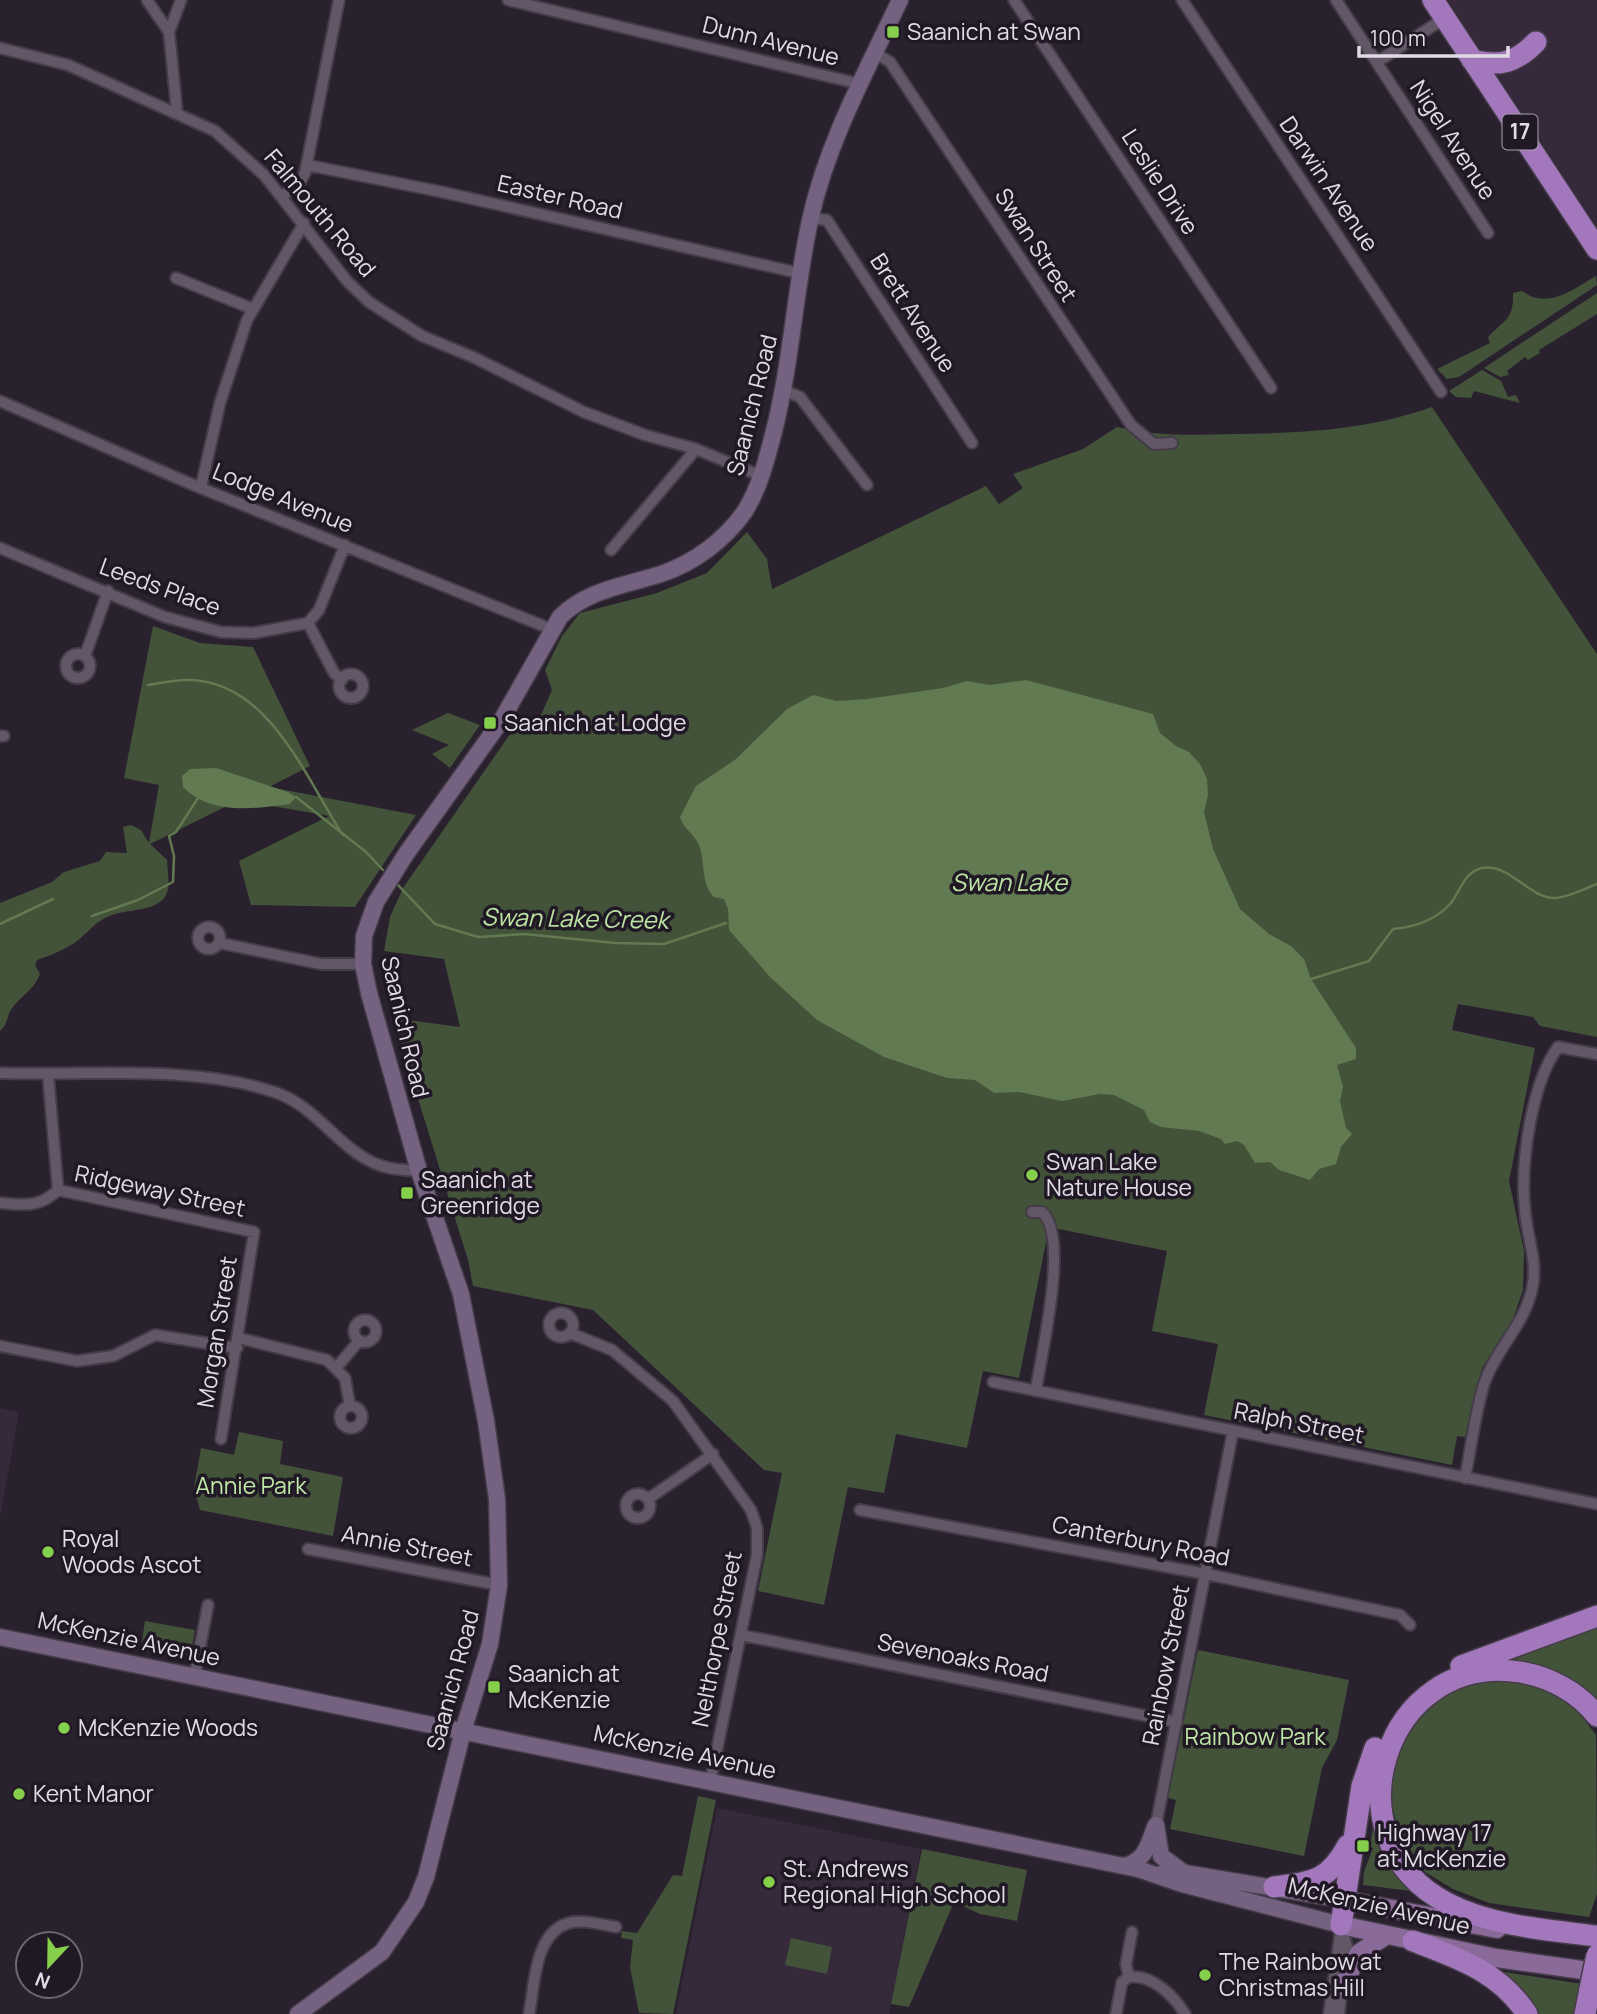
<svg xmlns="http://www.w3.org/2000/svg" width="1597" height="2014" font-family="Manrope,sans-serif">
<rect width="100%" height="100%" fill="#2a212f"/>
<path fill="#35293b" d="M1448 0H1597V226Z
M0 1408 19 1412 0 1518Z
M717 1808 921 1849 889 2014H676Z"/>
<path fill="#435339" d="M1596 276 1597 285 1459 377 1447 379 1437 369 1490 343 1488 337C1504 320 1514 320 1513 293L1522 291C1548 310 1572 290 1596 276Z
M1597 293V314L1539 350 1540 353 1528 360 1525 357 1507 371 1509 375 1500 377 1484 368Z
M1482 370 1501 381 1508 397 1516 395 1520 403 1474 391 1471 398 1456 397 1449 391Z
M1432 407 1597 654V1037L1540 1026 1533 1017 1458 1004 1452 1030 1535 1048 1509 1181 1524 1251 1523 1290 1513 1319 1482 1368 1465 1437 1457 1436 1452 1465 1204 1415 1218 1344 1152 1331 1167 1251 1049 1227 1019 1378 983 1371 967 1448 896 1434 884 1493 848 1487 824 1605 758 1591 782 1473 764 1470 593 1310 473 1286 468 1260 393 1018 460 1027 444 959 384 951 390 917 403 888 515 727 541 715 552 690 545 670 562 636 580 613 657 593 707 573 747 532 767 559 772 589 986 486 999 504 1023 488 1013 474 1083 449 1117 427C1160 437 1191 435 1235 434 1304 433 1367 430 1432 407Z
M153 626 200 643 253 647 310 766 269 787 416 815 355 907 251 905 239 861 329 816 239 800 150 844 167 860C167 871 172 889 164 898 152 912 128 909 112 915 96 920 89 932 77 941 64 950 52 955 37 960L35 965 40 974C34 990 22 995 13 1007 6 1015 9 1023 0 1031V903L52 882 64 872 100 861 106 852 127 853 123 827 131 825 141 830 149 843 159 785 124 778Z
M448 713 480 725 450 768 432 754 449 745 412 730Z
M239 1432 283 1441 280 1464 343 1477 333 1536 200 1510 194 1488 201 1448 234 1455Z
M1597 1619V1701C1573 1674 1540 1662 1505 1660Z
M145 1621 195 1630 190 1657 141 1648Z
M1198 1650 1349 1680 1337 1740 1322 1768 1304 1856 1170 1829 1176 1800 1168 1798Z
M1480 1675 1544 1685 1573 1705 1596 1735 1597 1894 1589 1917 1489 1903 1453 1889 1425 1872 1398 1831 1390 1796 1399 1742 1430 1700Z
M698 1796 716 1800 673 2014 639 2013 630 1967 633 1940 621 1938 622 1931 637 1933 673 1875 682 1876Z
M1374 1819 1419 1892 1363 1885 1364 1872 1373 1848 1370 1847Z
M922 1849 1027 1870 1017 1921 980 1914 954 1902 909 2007 891 2004Z
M791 1938 832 1947 827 1974 785 1965Z
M1504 1972 1582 1984 1577 2014H1533L1502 1974Z"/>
<path fill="#617a51" d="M1026 680 1153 714 1160 733 1176 746 1189 752 1200 764 1207 779 1208 795 1204 812 1213 849 1240 909 1269 934 1291 946 1304 959 1311 979 1356 1048V1059L1337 1065 1343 1087 1340 1101 1346 1128 1352 1134 1341 1147 1336 1164 1319 1169 1310 1180 1279 1170 1270 1162 1255 1163 1244 1145 1237 1141 1225 1144 1221 1139 1199 1131 1161 1127 1150 1122 1144 1110 1114 1095 1100 1094 1062 1101 1019 1092 994 1093 975 1080 947 1078 884 1057 817 1020 770 977 729 930 728 909 724 899 714 897C700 882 706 864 699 845 694 834 683 828 680 817L696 786 736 759 787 709 813 695 836 701 867 699 943 688 967 681 990 685Z
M216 768 288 792 296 797 290 804C254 809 210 815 183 787L182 776 190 769Z"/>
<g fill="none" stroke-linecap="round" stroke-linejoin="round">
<path stroke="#617a51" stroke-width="2.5" d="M148 685C162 683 177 679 191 680 270 683 306 779 343 835
M296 797 366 852 383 870
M397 884 435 924 478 937 524 934 615 943 664 944 726 923
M92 916 138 900 173 882 174 856 169 836 176 832 198 798
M0 924 53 899
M1311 979 1369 961 1393 929C1415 927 1436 920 1451 903 1461 890 1464 872 1482 868 1510 863 1529 899 1556 898 1570 897 1584 889 1597 884"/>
<g stroke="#443c48" stroke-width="14">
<path id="street" d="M147 0 169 32
M508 0 860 84
M1014 0 1271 388
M1182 0 1441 392
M1336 0 1488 233
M0 48 68 65 215 131 264 175 347 281 369 302 422 336 475 358 584 412 645 435 696 449 761 476
M875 53 890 62 1131 425 1154 444 1172 443
M1377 62 1445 18
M177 112 169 32 181 0
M307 165 442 192 803 274
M282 196 299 184 305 173 339 0
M811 218 827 220 972 443
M176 278 253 309
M783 390 800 397 867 485
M0 401 191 484 551 629
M201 487 220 403 247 320 304 223
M0 548 165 617 221 632 253 633 308 623 319 610 345 545
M611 550 696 449
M308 623 334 673 342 680
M66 666a12 12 0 1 1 24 0a12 12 0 1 1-24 0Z
M85 656 108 591
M339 686a12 12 0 1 1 24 0a12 12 0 1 1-24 0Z
M0 736H4
M198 938a11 11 0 1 1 22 0a11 11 0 1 1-22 0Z
M220 943 321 964H363
M0 1073C86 1076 195 1064 277 1093 319 1108 341 1153 382 1166 393 1170 407 1170 419 1171
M48 1074 58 1190
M58 1190 254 1232 221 1439
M0 1203C25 1205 39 1208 58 1190
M1032 1212H1042C1070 1237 1041 1353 1036 1391
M549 1325a12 12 0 1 1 24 0a12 12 0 1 1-24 0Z
M354 1331a11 11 0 1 1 22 0a11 11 0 1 1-22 0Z
M570 1333 612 1350 673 1401 751 1510 757 1528V1555L710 1783
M239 1338 327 1360 345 1378 350 1406
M0 1346 77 1361 113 1356 155 1335 237 1348
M336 1368 359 1341
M993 1382 1597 1504
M340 1417a11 11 0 1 1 22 0a11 11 0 1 1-22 0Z
M1465 1478C1471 1448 1475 1414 1484 1384 1496 1348 1527 1323 1533 1284 1537 1259 1527 1236 1525 1211 1520 1165 1531 1084 1558 1047L1597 1054
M626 1506a12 12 0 1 1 24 0a12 12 0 1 1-24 0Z
M648 1499 713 1454
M860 1510 1206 1574 1400 1615 1410 1625
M308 1549 499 1585
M741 1635 1177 1722
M194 1679 208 1605
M1156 1825 1233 1431
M1129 1977C1152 1974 1174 1996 1185 2014
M1129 1977 1126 1964 1132 1932
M529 2014C535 1984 534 1929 573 1922 586 1920 603 1925 616 1927
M1116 2014 1122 1982 1129 1977
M1329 2014 1341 1928
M1339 2014 1347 1946 1341 1925"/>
</g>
<g stroke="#443c48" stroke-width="19">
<path id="secondary" d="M0 1637 1138 1869 1182 1884 1341 1925
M1156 1825 1161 1856 1184 1873
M1124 1866C1145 1861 1148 1846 1155 1827
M1163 1873H1185L1345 1900
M298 2014 382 1952 416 1902 426 1877 463 1731 490 1644 499 1585 497 1499 486 1421 461 1294 419 1171 369 993 363 964 364 936 376 902 406 854 501 721 560 617C586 590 627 585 661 574 694 563 725 540 745 511 760 487 767 458 774 431 792 360 795 287 811 216 828 141 867 70 900 0"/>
</g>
<g stroke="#443c48" stroke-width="21">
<path id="primary" d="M1345 1900 1497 1929
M1341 1925 1496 1958 1597 1972
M1343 1986 1359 1953 1387 1935"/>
</g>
<g stroke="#443c48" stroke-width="24">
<path id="highway" d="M1433 0 1597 249
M1472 60C1499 67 1516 63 1536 42
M1461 1666 1597 1616
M1597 1716C1578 1692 1550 1677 1520 1672 1384 1651 1325 1840 1447 1903 1491 1926 1548 1930 1597 1936
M1274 1887C1312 1882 1328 1882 1348 1845
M1341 1925 1362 1786 1375 1748
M1413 1941C1458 1958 1500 1972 1527 2014
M1585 2014 1590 1989"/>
</g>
<use href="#street" stroke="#615767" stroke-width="10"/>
<use href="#secondary" stroke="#756180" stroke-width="16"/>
<use href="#primary" stroke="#896a99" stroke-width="18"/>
<use href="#highway" stroke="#a377bb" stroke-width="21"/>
<g stroke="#443c48" stroke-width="24" stroke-linecap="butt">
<path id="highway-bridge" d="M1590 1989 1597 1955"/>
</g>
<use href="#highway-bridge" stroke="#a377bb" stroke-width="21"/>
</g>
<g fill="#86cf4b" stroke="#211826" stroke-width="2.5">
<rect x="886" y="25" width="14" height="14" rx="3.5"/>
<rect x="483" y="716" width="14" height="14" rx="3.5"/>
<circle cx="1032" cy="1175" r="7"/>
<rect x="400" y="1186" width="14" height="14" rx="3.5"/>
<circle cx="48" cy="1552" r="7"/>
<rect x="487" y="1680" width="14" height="14" rx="3.5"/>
<circle cx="64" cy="1728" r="7"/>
<circle cx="19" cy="1794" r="7"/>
<rect x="1356" y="1839" width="14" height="14" rx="3.5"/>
<circle cx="769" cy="1882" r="7"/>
<circle cx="1205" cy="1975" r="7"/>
</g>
<g text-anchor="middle" stroke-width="7" stroke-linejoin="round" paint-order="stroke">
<rect fill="#211826" stroke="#a7a0ac" stroke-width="2" x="1502.5" y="114.5" width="35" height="35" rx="5"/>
<g font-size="21" font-weight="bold" fill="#e1dbe5">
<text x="1520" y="139">17</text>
</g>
<g font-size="23" fill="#e1dbe5" stroke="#211826" text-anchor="start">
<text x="907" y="40">Saanich at Swan</text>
<text x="504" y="731">Saanich at Lodge</text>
<text x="1046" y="1170">Swan Lake<tspan x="1046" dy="26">Nature House</tspan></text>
<text x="421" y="1188">Saanich at<tspan x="421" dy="26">Greenridge</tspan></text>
<text x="62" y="1547">Royal<tspan x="62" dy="26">Woods Ascot</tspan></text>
<text x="508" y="1682">Saanich at<tspan x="508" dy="26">McKenzie</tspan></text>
<text x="78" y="1736">McKenzie Woods</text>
<text x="33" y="1802">Kent Manor</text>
<text x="1377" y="1841">Highway 17<tspan x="1377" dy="26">at McKenzie</tspan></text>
<text x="783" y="1877">St. Andrews<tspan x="783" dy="26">Regional High School</tspan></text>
<text x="1219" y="1970">The Rainbow at<tspan x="1219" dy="26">Christmas Hill</tspan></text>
</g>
<g font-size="23" fill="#e1dbe5" stroke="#211826">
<text transform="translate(771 41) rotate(14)" y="8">Dunn Avenue</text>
<text transform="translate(1453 140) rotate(57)" y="8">Nigel Avenue</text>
<text transform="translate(1160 182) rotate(57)" y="8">Leslie Drive</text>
<text transform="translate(1329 184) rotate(56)" y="8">Darwin Avenue</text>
<text transform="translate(560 197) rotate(13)" y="8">Easter Road</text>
<text transform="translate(320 213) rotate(50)" y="8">Falmouth Road</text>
<text transform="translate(1036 245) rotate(57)" y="8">Swan Street</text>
<text transform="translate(913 313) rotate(57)" y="8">Brett Avenue</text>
<text transform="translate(752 405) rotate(-76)" y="8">Saanich Road</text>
<text transform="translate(283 498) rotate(22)" y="8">Lodge Avenue</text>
<text transform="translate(160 587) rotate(20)" y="8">Leeds Place</text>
<text transform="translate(405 1027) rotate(77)" y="8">Saanich Road</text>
<text transform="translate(160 1191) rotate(12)" y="8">Ridgeway Street</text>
<text transform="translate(217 1332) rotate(-81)" y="8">Morgan Street</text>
<text transform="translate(1299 1423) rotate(11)" y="8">Ralph Street</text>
<text transform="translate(1141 1541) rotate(11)" y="8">Canterbury Road</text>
<text transform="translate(407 1546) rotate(11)" y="8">Annie Street</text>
<text transform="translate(129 1639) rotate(12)" y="8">McKenzie Avenue</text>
<text transform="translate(717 1639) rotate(-79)" y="8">Nelthorpe Street</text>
<text transform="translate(963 1658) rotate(11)" y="8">Sevenoaks Road</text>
<text transform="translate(1166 1665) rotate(-79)" y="8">Rainbow Street</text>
<text transform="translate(453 1680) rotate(-75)" y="8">Saanich Road</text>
<text transform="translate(685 1752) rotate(12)" y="8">McKenzie Avenue</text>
<text transform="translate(1379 1906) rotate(13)" y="8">McKenzie Avenue</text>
</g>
<g font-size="23" fill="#bee6a4" stroke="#211826">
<text x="251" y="1494">Annie Park</text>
<text x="1255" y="1745">Rainbow Park</text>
</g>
<g font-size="24" font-style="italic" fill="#bbe4a2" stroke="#211826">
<text x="1009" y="891">Swan Lake</text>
<text transform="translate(575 919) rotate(1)" y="8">Swan Lake Creek</text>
</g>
</g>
<g transform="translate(49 1965) rotate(202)"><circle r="33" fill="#211826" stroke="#6e6672" stroke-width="2"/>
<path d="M0-5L12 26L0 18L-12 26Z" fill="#86cf4b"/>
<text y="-10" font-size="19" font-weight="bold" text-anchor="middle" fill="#e1dbe5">N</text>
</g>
<path d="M1359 46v10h149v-10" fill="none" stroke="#e1dbe5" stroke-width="3.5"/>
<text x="1370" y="46" font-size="21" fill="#e1dbe5" stroke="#211826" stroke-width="5" paint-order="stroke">100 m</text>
</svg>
